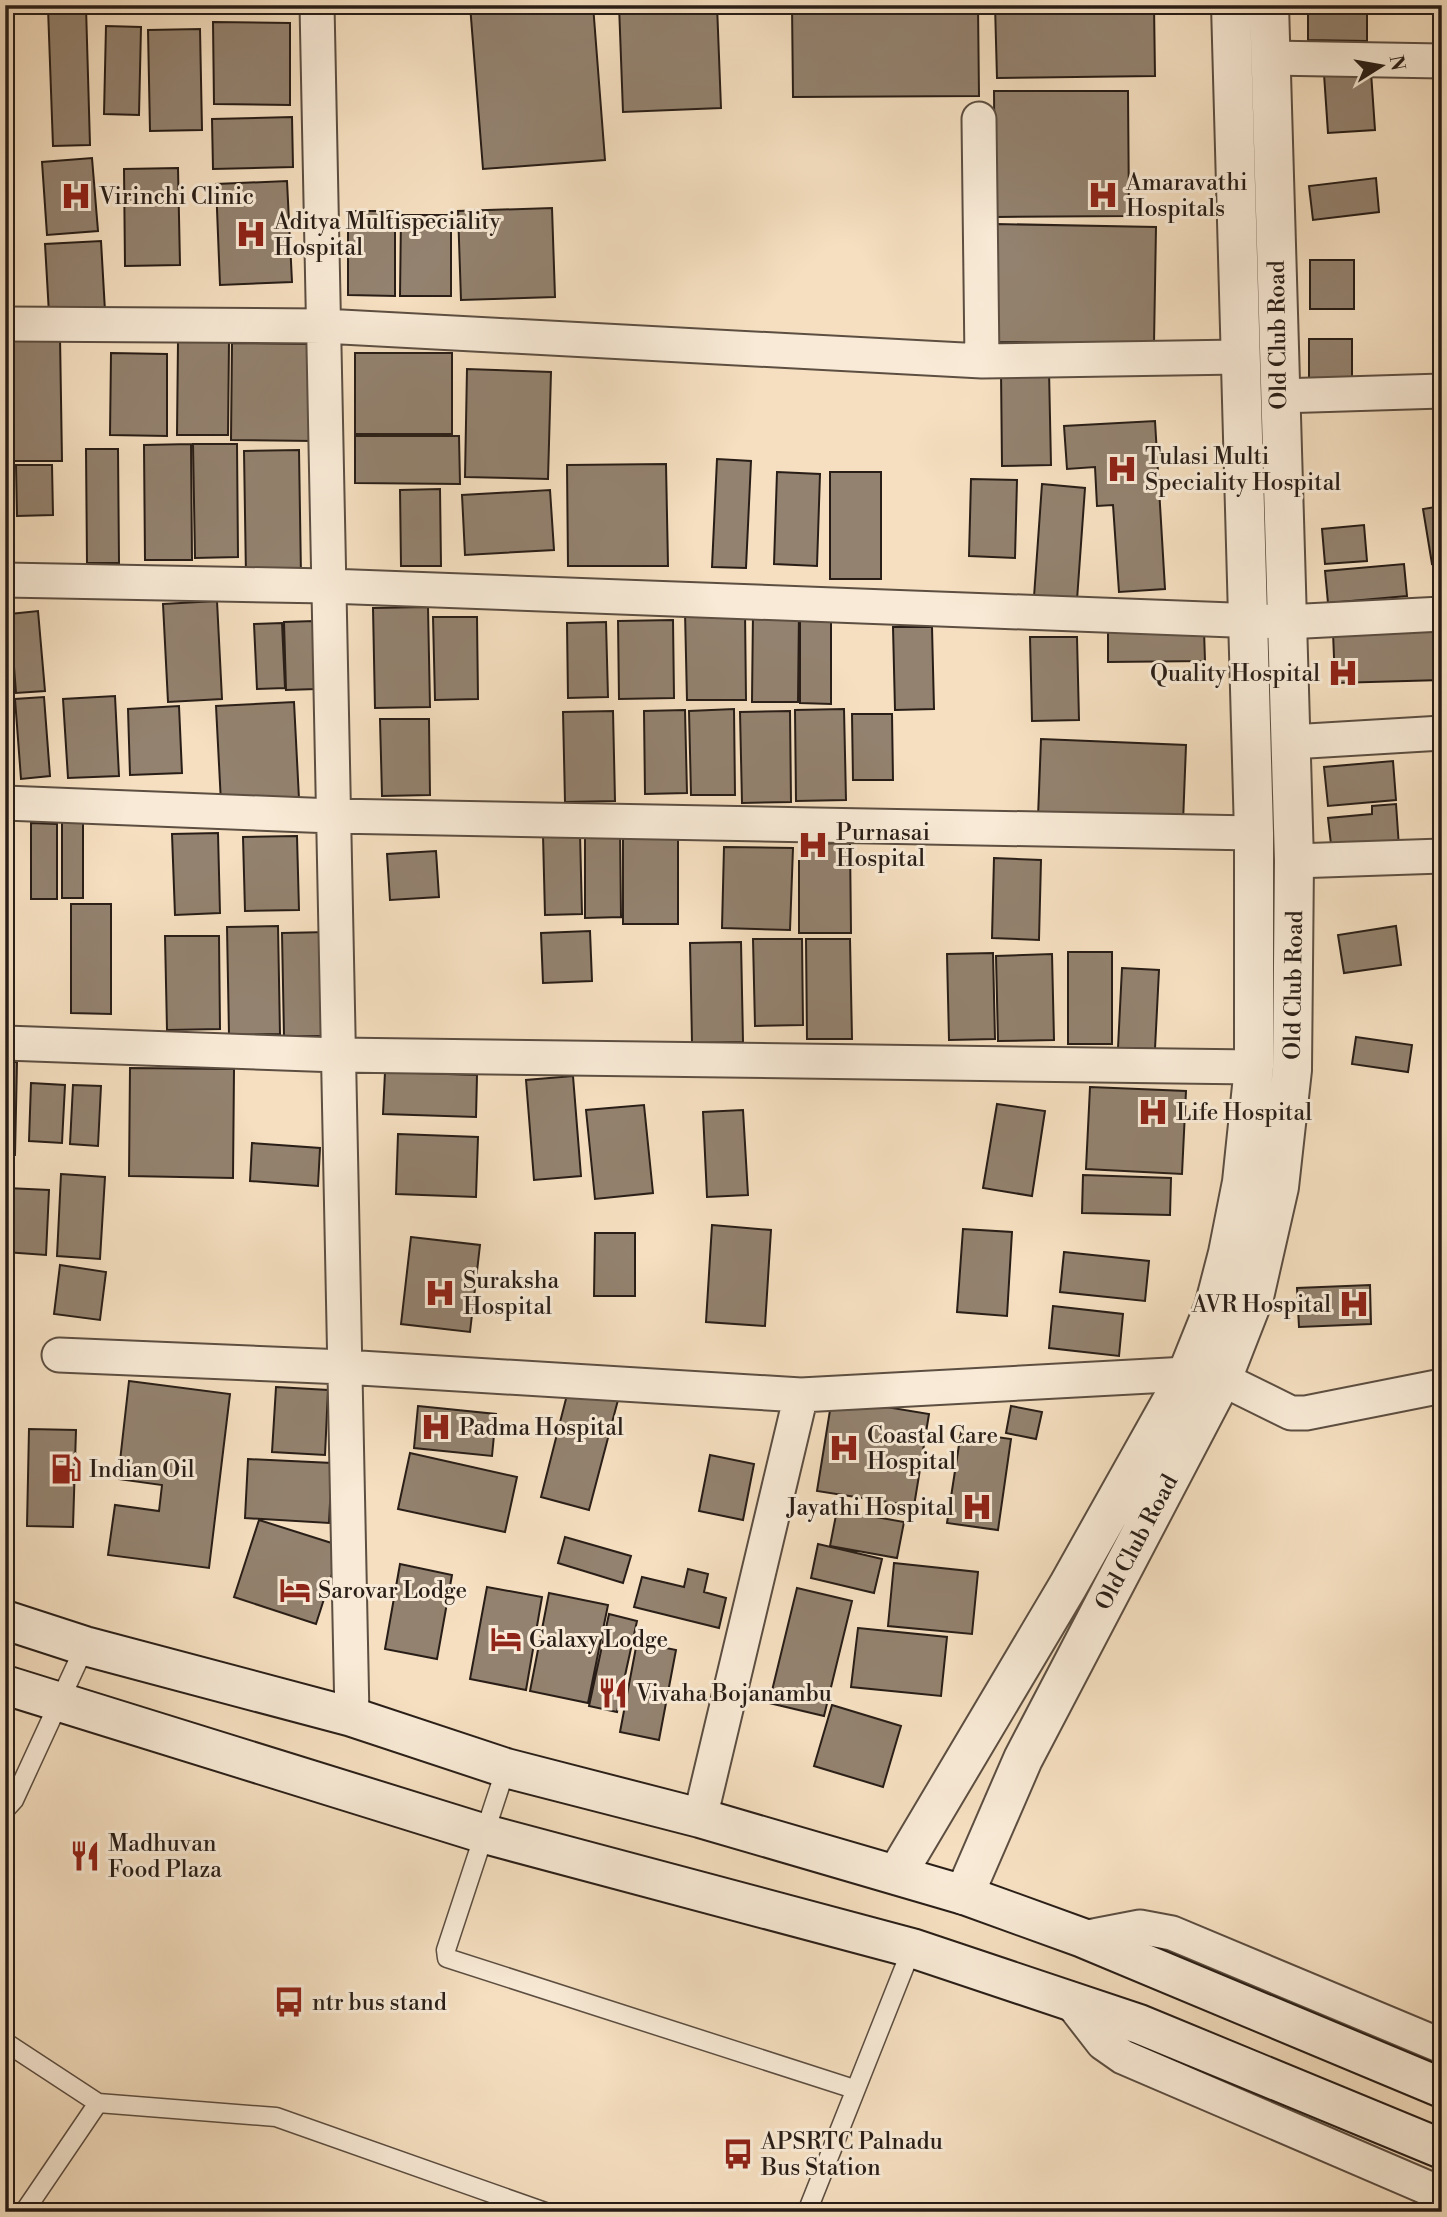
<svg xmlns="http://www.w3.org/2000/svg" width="1447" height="2217" font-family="'Libre Bodoni',serif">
<rect width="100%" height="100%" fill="#f5dfc0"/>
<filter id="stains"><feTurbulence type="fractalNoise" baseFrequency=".00286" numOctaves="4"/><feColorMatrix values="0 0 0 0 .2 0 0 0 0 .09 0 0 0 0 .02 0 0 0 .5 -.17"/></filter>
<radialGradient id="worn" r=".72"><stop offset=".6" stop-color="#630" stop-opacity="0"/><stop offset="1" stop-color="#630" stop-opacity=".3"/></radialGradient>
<path fill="#93826f" stroke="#291e17" stroke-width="2" d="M470 5H593L605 160 483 169Z
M619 5H717L721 108 623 112Z
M792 5H978L979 96 793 97Z
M995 5H1154L1155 76 997 78Z
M1308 5H1367V41L1308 40Z
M86 7 90 145 53 146 48 8Z
M213 22 290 23V105L214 104Z
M106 26 141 27 139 115 104 114Z
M200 29 202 130 150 131 148 30Z
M6 42 9 128H5V42Z
M1371 72 1375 130 1328 133 1324 74Z
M994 91H1128L1129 216 995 217Z
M292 117 293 167 213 169 212 119Z
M92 158 98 231 47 235 42 162Z
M178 168 180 265 125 266 124 169Z
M1376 178 1379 212 1313 220 1309 186Z
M287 181 292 282 220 285 216 184Z
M552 208 555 297 461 300 458 211Z
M348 211H395V296L348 295Z
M401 215H451V296H400Z
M996 224 1156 227 1154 344 995 342Z
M101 241 105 311 49 314 45 244Z
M1310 260H1354V309H1310Z
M10 337H60L62 461H11Z
M1309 339H1352V378H1309Z
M178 341H229L228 435H177Z
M232 343 314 344V441L231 440Z
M111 353 167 354V436L110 435Z
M355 353H452V434H355Z
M467 369 551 372 548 479 465 477Z
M1049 370 1051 465 1002 466 1001 371Z
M1155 421 1165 589 1119 592 1113 505 1097 506 1095 467 1067 469 1064 426Z
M355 436H459L460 484 355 483Z
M191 444 192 560H145L144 445Z
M193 444H237L238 557 195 558Z
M86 449H118L119 563H87Z
M299 450 301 576 246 577 244 451Z
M717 459 751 461 746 568 712 567Z
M666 464 668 566H568L567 465Z
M16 465H52L53 515 17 516Z
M777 472 820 474 817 566 774 564Z
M830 472H881V579H830Z
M971 479 1017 480 1015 558 969 556Z
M1042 484 1085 488 1077 600 1034 597Z
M440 489 441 566H401L400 490Z
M550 490 554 550 465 555 462 495Z
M1442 506V562L1432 564 1423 509Z
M1364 525 1367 561 1325 564 1322 529Z
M1404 564 1407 596 1328 603 1325 571Z
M217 601 222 699 168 702 163 604Z
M428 607 430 707 375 708 373 608Z
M38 611 45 691 16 693 10 614Z
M745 611 746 700H687L685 612Z
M753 611H799L798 702H752Z
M433 617H477L478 699 435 700Z
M800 619H831V704L800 703Z
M673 620 674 698 619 699 618 621Z
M314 621 316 689 286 690 284 622Z
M606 622 608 697 568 698 567 623Z
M282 623 285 688 257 689 254 624Z
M893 627H932L934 709 895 710Z
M1442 629V680L1335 683 1333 632Z
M1204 630 1205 661 1108 662V631Z
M1030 637H1077L1079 720 1032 721Z
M115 696 119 776 68 778 63 699Z
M44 697 50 776 21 779 15 699Z
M294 702 299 799 221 803 216 706Z
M179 706 182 773 130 775 128 709Z
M734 709 735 795H691L689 711Z
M844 709 846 800 796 801 795 710Z
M685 710 687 793 645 794 644 711Z
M613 711 615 801 565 802 563 712Z
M790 711 791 802 742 803 740 712Z
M852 714H892L893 780H853Z
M380 719H429L430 795 382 796Z
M1041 739 1186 745 1183 823 1038 817Z
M1393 761 1396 800 1328 806 1324 767Z
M1396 804 1399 847 1332 853 1328 818 1372 814V806Z
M62 822H83V898H62Z
M31 823 57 824V899H31Z
M585 830H620L621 917 585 918Z
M218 833 220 913 175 915 172 834Z
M580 834 582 914 545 915 543 835Z
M623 835H678V924H623Z
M297 836 299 910 245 911 243 837Z
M850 843 851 933H799V844Z
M724 847 793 848 790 930 722 928Z
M436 851 439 897 390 900 387 854Z
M994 858 1041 860 1039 940 992 938Z
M71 904H111V1014L71 1013Z
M278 926 280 1034 229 1035 227 927Z
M1396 926 1401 965 1344 973 1338 935Z
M590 931 592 981 543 983 541 933Z
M329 932 331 1036H284L282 933Z
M165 936H219L220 1029 167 1030Z
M753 939H802L803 1025 755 1026Z
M806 939H850L852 1039H807Z
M741 942 743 1042 692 1043 690 943Z
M1068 952H1112V1044H1068Z
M993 953 995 1039 949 1040 947 954Z
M1052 954 1054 1040 998 1041 996 956Z
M1122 968 1159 970 1155 1049 1118 1048Z
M1356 1037 1412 1045 1408 1072 1352 1064Z
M5 1062H17L15 1155 5 1154Z
M130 1068 234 1069 233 1178 129 1176Z
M385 1072 477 1075 476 1117 383 1114Z
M573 1076 581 1176 534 1180 526 1080Z
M31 1083 65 1085 62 1143 29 1141Z
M73 1085 101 1086 98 1146 70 1144Z
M1090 1087 1186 1091 1182 1174 1086 1169Z
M997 1104 1045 1111 1032 1196 983 1188Z
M644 1105 653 1193 595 1199 586 1110Z
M743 1110 748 1195 707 1197 703 1112Z
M398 1134 478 1137 476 1197 396 1194Z
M252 1143 320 1148 318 1186 250 1181Z
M61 1174 105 1177 100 1259 57 1256Z
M1083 1175 1171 1178 1170 1215 1082 1213Z
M7 1188 49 1190 46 1255 5 1252Z
M712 1225 771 1230 765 1326 706 1322Z
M963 1229 1012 1232 1007 1316 957 1312Z
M595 1233H635V1296H594Z
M411 1237 480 1245 470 1332 401 1324Z
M1064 1252 1149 1261 1145 1301 1060 1292Z
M60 1265 106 1272 100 1320 54 1314Z
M1370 1285 1371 1324 1299 1327 1297 1288Z
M1053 1306 1123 1314 1119 1356 1049 1348Z
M129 1381 230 1394 209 1568 108 1555 115 1505 159 1511 162 1485 118 1479Z
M276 1387 328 1390 325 1455 272 1452Z
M569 1387 618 1400 589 1510 541 1497Z
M832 1398 929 1414 914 1506 817 1491Z
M418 1406 496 1414 492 1456 414 1448Z
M1011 1406 1042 1412 1036 1439 1006 1433Z
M29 1429 76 1430 73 1527 27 1526Z
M961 1432 1011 1439 998 1530 947 1523Z
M410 1453 517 1477 505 1532 398 1509Z
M710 1455 754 1464 743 1520 699 1511Z
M248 1459 332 1463 329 1523 245 1518Z
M837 1510 904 1522 897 1558 830 1546Z
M259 1520 341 1546 316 1624 234 1597Z
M565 1537 631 1556 623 1583 558 1563Z
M818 1544 882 1559 874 1593 811 1578Z
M894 1563 978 1572 972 1634 888 1626Z
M400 1564 452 1575 437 1659 385 1649Z
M688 1569 708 1574 704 1592 726 1598 719 1628 634 1607 642 1577 684 1587Z
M487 1587 542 1597 526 1690 470 1679Z
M797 1588 852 1601 824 1716 769 1703Z
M549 1593 608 1605 588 1703 530 1691Z
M609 1614 637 1621 617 1712 589 1706Z
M858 1628 947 1637 941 1696 851 1687Z
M637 1642 676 1650 659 1740 620 1732Z
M832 1705 901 1726 883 1787 814 1766Z"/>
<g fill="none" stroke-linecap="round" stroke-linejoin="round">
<g stroke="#5c4e41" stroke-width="21">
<path id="service" d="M506 1768 446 1950 447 1958 854 2089
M5 1810 14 1800 85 1646
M5 2042 98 2103 24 2212
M98 2103 276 2117 545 2212
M807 2212 912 1948"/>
</g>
<g stroke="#5c4e41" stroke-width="37">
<path id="minor" d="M317 5 352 1717
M1270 58 1442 61
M979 119 982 361
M5 324 323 326 982 361 1239 357
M1279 396 1442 391
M5 580 328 586 1286 622 1442 614
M1291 742 1442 733
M5 803 333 816 1254 833
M1294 861 1442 856
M5 1043 338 1055 1254 1067
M59 1355 344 1367 801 1395 1187 1374
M1222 1379 1291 1413H1306L1442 1386
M700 1818 801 1395
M1083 1938 1140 1927 1172 1933 1442 2046
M1068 1998 1103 2043 1123 2057 1442 2194"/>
</g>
<g stroke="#5c4e41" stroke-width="42">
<path id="tertiary" d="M897 1874 1068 1586 1187 1374 1214 1307 1228 1253 1242 1182 1254 1067V833L1231 5
M964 1895 1023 1759 1222 1379 1254 1297 1279 1187 1292 1070 1294 861 1269 5"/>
</g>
<g stroke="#291e17" stroke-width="42">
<path id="secondary" d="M5 1620 85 1646 352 1717 506 1768 700 1818 964 1895 1083 1938 1442 2088
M5 1685 485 1834 912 1948 1139 2024 1442 2149"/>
</g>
<use href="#service" stroke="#f8ead6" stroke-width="18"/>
<use href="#minor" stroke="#f8ead6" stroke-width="33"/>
<use href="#tertiary" stroke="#f8ead6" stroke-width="38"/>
<use href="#secondary" stroke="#f8ead6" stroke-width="38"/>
</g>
<defs>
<g id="hospital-bare" transform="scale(2.415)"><path d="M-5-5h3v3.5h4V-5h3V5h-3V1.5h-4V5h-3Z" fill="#8f2418" stroke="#f8ead6" stroke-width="2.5" paint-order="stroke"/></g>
<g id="fuel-bare" transform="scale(2.415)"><path d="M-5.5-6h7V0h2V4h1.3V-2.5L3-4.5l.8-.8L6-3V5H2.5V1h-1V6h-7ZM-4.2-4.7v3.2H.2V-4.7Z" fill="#8f2418" stroke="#f8ead6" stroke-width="2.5" paint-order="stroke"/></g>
<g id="hotel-bare" transform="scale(2.415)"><path d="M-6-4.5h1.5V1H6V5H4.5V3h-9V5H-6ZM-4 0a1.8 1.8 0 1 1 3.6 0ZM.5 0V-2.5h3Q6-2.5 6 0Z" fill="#8f2418" stroke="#f8ead6" stroke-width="2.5" paint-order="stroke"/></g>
<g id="restaurant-bare" transform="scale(2.415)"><path d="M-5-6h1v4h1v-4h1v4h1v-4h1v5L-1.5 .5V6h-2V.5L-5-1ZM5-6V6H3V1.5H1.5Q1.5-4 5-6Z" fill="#8f2418" stroke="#f8ead6" stroke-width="2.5" paint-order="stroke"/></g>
<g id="bus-bare" transform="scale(2.415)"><path d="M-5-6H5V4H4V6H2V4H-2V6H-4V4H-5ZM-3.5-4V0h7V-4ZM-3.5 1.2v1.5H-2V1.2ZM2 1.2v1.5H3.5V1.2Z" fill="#8f2418" stroke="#f8ead6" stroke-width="2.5" paint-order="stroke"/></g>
</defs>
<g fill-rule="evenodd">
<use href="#hospital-bare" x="1103" y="195"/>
<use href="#hospital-bare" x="76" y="196"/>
<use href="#hospital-bare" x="251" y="234"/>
<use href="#hospital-bare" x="1122" y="469"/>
<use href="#hospital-bare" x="1343" y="673"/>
<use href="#hospital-bare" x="813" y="845"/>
<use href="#hospital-bare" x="1153" y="1112"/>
<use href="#hospital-bare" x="440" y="1293"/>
<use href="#hospital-bare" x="1354" y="1304"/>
<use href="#hospital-bare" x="436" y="1427"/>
<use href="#hospital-bare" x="844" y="1448"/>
<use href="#fuel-bare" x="66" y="1469"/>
<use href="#hospital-bare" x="977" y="1507"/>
<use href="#hotel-bare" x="295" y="1590"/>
<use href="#hotel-bare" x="506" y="1639"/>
<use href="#restaurant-bare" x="613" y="1693"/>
<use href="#restaurant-bare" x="85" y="1856"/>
<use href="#bus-bare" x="289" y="2002"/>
<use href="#bus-bare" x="738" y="2154"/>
</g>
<g text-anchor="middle" stroke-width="6" stroke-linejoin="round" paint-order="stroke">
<g font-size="23" fill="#291e17" stroke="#f8ead6" text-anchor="start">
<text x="1126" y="190">Amaravathi<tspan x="1126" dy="26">Hospitals</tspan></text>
<text x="99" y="204">Virinchi Clinic</text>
<text x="274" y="229">Aditya Multispeciality<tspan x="274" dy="26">Hospital</tspan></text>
<text x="1145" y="464">Tulasi Multi<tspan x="1145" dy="26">Speciality Hospital</tspan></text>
<text x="1320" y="681" text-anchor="end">Quality Hospital</text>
<text x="836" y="840">Purnasai<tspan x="836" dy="26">Hospital</tspan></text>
<text x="1176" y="1120">Life Hospital</text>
<text x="463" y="1288">Suraksha<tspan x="463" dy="26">Hospital</tspan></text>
<text x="1331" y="1312" text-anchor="end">AVR Hospital</text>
<text x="459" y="1435">Padma Hospital</text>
<text x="867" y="1443">Coastal Care<tspan x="867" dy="26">Hospital</tspan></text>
<text x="89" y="1477">Indian Oil</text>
<text x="954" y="1515" text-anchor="end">Jayathi Hospital</text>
<text x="318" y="1598">Sarovar Lodge</text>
<text x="529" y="1647">Galaxy Lodge</text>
<text x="636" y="1701">Vivaha Bojanambu</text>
<text x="108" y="1851">Madhuvan<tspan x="108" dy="26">Food Plaza</tspan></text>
<text x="312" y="2010">ntr bus stand</text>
<text x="761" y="2149">APSRTC Palnadu<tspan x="761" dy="26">Bus Station</tspan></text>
</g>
<g font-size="23" fill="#291e17" stroke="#f8ead6">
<text transform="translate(1277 335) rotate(-91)" y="8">Old Club Road</text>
<text transform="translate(1293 985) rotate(-89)" y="8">Old Club Road</text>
<text transform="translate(1136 1542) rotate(-62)" y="8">Old Club Road</text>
</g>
</g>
<rect width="1447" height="2217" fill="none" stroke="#f5dfc0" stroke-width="28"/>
<rect x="7" y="7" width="1433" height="2203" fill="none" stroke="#291e17" stroke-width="3.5"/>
<rect x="14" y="14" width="1419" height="2189" fill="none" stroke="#291e17" stroke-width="2"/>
<g transform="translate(1381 66) rotate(79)" stroke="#f8ead6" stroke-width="5" paint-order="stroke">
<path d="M0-5L12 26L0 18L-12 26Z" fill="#291e17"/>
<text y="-10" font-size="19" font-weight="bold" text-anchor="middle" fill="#291e17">N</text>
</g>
<rect width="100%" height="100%" filter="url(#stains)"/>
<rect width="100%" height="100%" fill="url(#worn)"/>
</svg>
